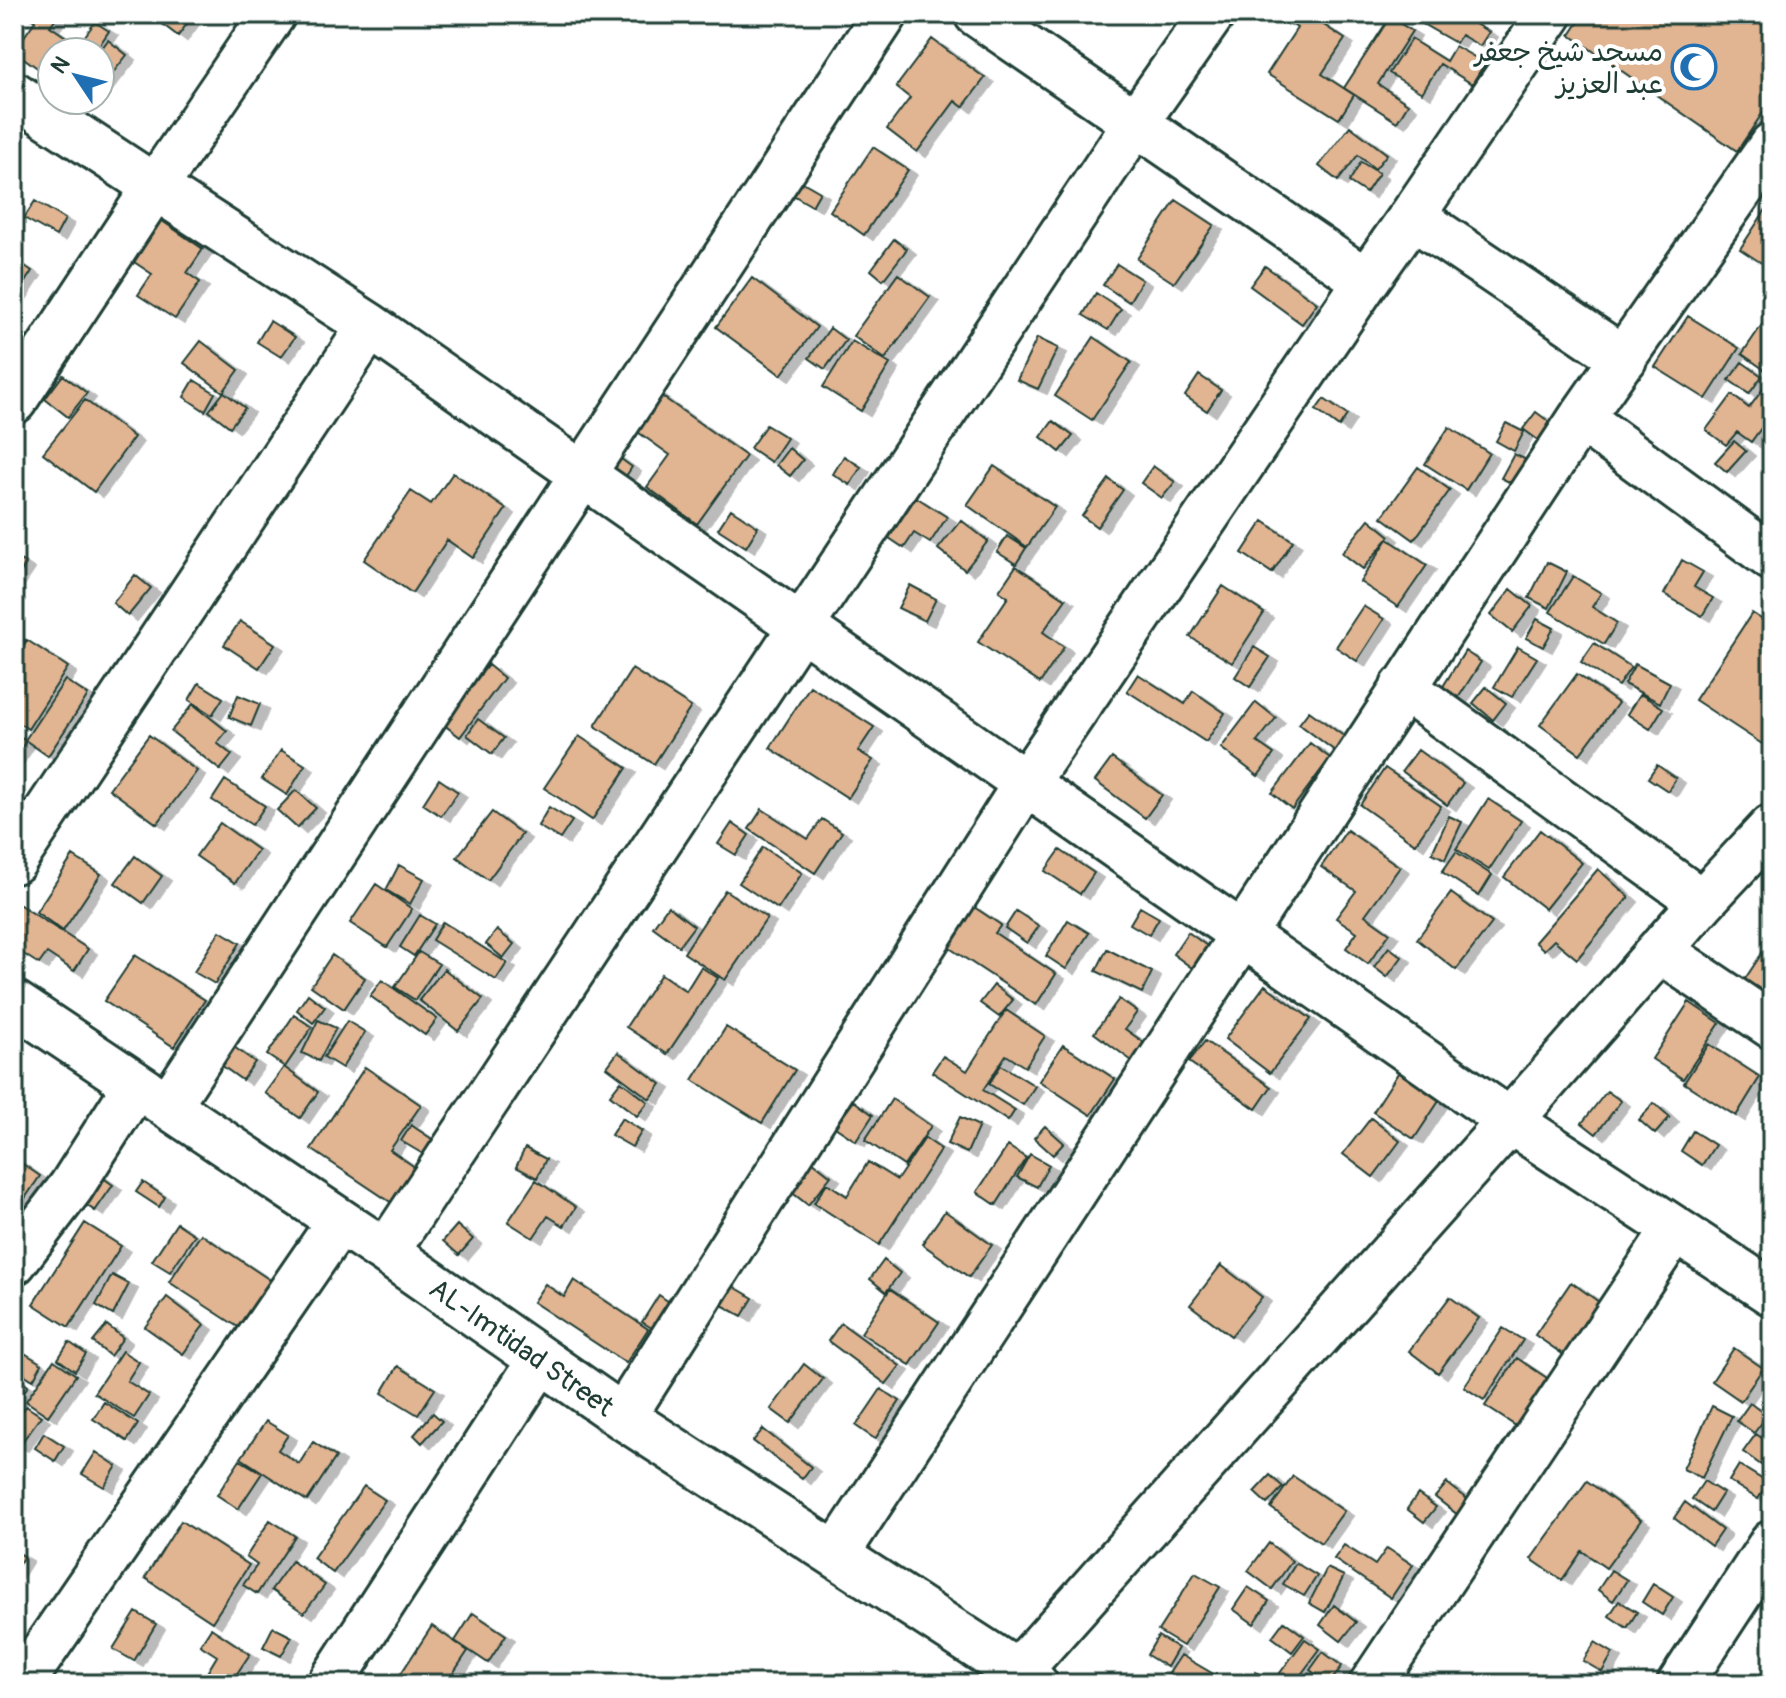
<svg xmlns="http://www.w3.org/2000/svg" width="1786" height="1698" font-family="Pangolin,'Playpen Sans Arabic',sans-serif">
<defs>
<filter id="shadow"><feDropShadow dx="9" dy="5" stdDeviation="0" flood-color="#0004"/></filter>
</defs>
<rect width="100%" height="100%" fill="#fff"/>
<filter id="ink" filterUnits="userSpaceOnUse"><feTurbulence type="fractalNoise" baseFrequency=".0125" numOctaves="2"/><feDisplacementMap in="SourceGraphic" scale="16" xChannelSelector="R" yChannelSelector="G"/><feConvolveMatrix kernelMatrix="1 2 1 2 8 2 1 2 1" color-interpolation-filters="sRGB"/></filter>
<g filter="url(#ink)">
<path fill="#e1b492" stroke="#1f3d34" stroke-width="2" filter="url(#shadow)" d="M24 14H59L50 26 72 41 64 52H52V69L47 75 14 51 35 21Z
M149 14H194L178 36Z
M1276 14H1307L1345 39 1322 74 1354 95 1339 119 1267 74 1297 28Z
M1425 14H1458L1489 32 1480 46 1461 35 1456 43 1421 23Z
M1584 14H1772V99L1737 151 1570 35Z
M1390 17 1412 31 1378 84 1408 104 1397 122 1344 88Z
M95 22 109 31 95 52H84L77 47Z
M932 39 985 78 963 107 955 101 917 152 887 129 910 98 896 87Z
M1411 39 1446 61 1455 46 1485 63 1472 84 1440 64 1422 93 1389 73Z
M108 40 127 55 100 89 99 52Z
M1350 126 1387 154 1375 169 1358 155 1338 181 1319 166Z
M873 147 908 170 864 235 830 211Z
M1361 162 1379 173 1366 193 1349 182Z
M801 181 820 192 812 206 793 195Z
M1176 200 1214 225 1174 283 1137 259Z
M1772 200V270L1740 249Z
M35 201 65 219 56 236 24 218Z
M149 212 203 249 187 273 200 282 175 319 138 295 152 274 122 254Z
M894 239 907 249 883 280 871 270Z
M14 259 32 271 14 299Z
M1117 264 1142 280 1129 302 1103 285Z
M1265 266 1317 303 1302 324 1250 286Z
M898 274 930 297 885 359 853 336Z
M752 278 817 327 781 375 716 327Z
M1096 293 1121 309 1108 330 1083 315Z
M1772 310V375L1742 354Z
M1688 316 1739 348 1706 399 1655 367Z
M270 321 295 337 281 357 257 342Z
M830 328 846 340 825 369 809 358Z
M1094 337 1131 362 1092 420 1055 396Z
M1037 338 1058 348 1038 389 1017 380Z
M201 341 239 370 223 392 184 363Z
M852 341 890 364 861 411 823 387Z
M1742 362 1762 376 1749 394 1729 380Z
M63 375 87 393 68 417 45 399Z
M1199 375 1221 390 1207 411 1185 396Z
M1771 378 1772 413 1751 442 1737 432 1726 445 1706 430 1732 395 1749 408Z
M194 380 215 393 205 411 184 397Z
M653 390 746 456 697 524 647 487 670 455 628 425Z
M224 392 245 408 230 427 209 411Z
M1324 399 1347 415 1339 427 1316 410Z
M85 400 134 437 94 492 43 453Z
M1536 412 1555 426 1542 443 1523 429Z
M1053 421 1073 436 1060 452 1041 437Z
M1506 423 1524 432 1514 451 1496 441Z
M766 425 787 438 771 462 750 448Z
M1449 427 1489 453 1466 490 1425 464Z
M1734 441 1746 451 1727 472 1715 462Z
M606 448 632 467 622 482 595 462Z
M789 448 803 460 790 476 776 465Z
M1514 454 1531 462 1519 487 1501 478Z
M844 456 861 467 850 485 833 474Z
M994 466 1055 507 1027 547 967 505Z
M1153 466 1175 482 1162 498 1141 483Z
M1418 467 1450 490 1414 540 1382 517Z
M453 473 506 509 473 558 447 540 412 593 364 560 411 491 431 504Z
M1109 479 1123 490 1097 527 1082 516Z
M916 497 947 517 930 543 914 533 904 548 889 538Z
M731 509 758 527 746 547 718 529Z
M1369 519 1390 536 1363 569 1342 553Z
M961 520 988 541 965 570 938 549Z
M1263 521 1293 541 1272 573 1242 553Z
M1007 536 1026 548 1016 564 997 552Z
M1388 539 1427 565 1398 607 1360 582Z
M14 556 26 564 14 582Z
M1682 560 1703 572 1694 587 1713 598 1702 616 1664 594Z
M1547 562 1567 572 1549 608 1529 598Z
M1016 566 1066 599 1043 632 1064 647 1040 683 978 642 1008 597 999 591Z
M135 575 151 588 128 616 113 603Z
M1573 576 1601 593 1592 607 1617 623 1604 644 1550 612Z
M910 585 936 599 925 621 898 608Z
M1223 586 1264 613 1232 663 1190 637Z
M1511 589 1532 606 1512 632 1491 615Z
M1363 606 1384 619 1357 661 1336 647Z
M1752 613 1772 626V730L1762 744 1695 700Z
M1537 619 1554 628 1543 647 1526 638Z
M240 621 275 644 259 668 224 645Z
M14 633 25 640 14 657Z
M27 640 68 667 28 729 14 720V661Z
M1594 643 1631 667 1618 686 1581 662Z
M1254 647 1270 657 1250 687 1235 677Z
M1518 647 1537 658 1512 697 1494 687Z
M1465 651 1481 662 1455 703 1439 693Z
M1635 664 1670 683 1660 703 1624 684Z
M488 665 504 678 460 737 443 724Z
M632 669 691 707 654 764 595 726Z
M1138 674 1185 704 1193 691 1225 713 1206 742 1127 691Z
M1577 674 1618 703 1580 754 1540 725Z
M65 680 88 695 48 756 25 740Z
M199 683 223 698 212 715 189 700Z
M810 686 874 727 858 751 873 760 848 798 770 748Z
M1486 687 1506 703 1493 720 1473 703Z
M1640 694 1663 708 1650 729 1627 714Z
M238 695 260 704 251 726 229 717Z
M1256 702 1276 718 1257 742 1274 754 1258 776 1221 748Z
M193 704 227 731 217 743 232 755 220 770 171 731Z
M1309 711 1345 737 1335 751 1299 724Z
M478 719 504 738 492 754 467 735Z
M14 733 26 741 14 759Z
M149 735 197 771 157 824 109 789Z
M579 736 627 768 592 820 544 788Z
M1310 743 1330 758 1292 809 1272 793Z
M281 750 305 765 287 795 262 779Z
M1418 750 1463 783 1447 805 1402 771Z
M1112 758 1162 795 1145 818 1095 781Z
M1657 765 1676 778 1668 791 1648 778Z
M1385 768 1441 806 1415 844 1360 805Z
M439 779 458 792 441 816 423 804Z
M225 780 265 806 252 825 212 800Z
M296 790 316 808 297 828 277 810Z
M1488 799 1521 821 1489 870 1456 849Z
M549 807 572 821 560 839 538 826Z
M762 809 808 839 822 819 842 832 815 873 749 829Z
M492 812 522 834 488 880 457 857Z
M1449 816 1462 822 1445 859 1432 853Z
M220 823 258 850 235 883 196 856Z
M732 823 749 835 736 855 718 844Z
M1347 830 1400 867 1365 915 1390 933 1368 964 1346 948 1357 932 1336 918 1356 891 1321 867Z
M1540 830 1582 863 1545 909 1504 877Z
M763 847 802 873 778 909 739 883Z
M1060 850 1094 873 1080 894 1045 871Z
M1456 852 1492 875 1479 896 1442 872Z
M73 856 101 874 63 931 36 912Z
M135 856 162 876 143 903 115 883Z
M399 865 424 879 410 904 386 890Z
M1598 869 1629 897 1577 959 1554 940 1544 950 1535 942Z
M376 884 412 909 387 947 350 923Z
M725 890 767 918 725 980 684 953Z
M1451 893 1492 923 1456 970 1417 939Z
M17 903 88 949 74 971 47 953 39 964 14 948V907Z
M971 905 1001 925 995 933 1056 974 1036 1005 945 945Z
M668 906 694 926 679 946 653 927Z
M1140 907 1159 918 1149 935 1130 924Z
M1016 911 1039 926 1027 943 1005 928Z
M420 915 435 924 414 956 400 947Z
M1068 920 1089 933 1066 969 1046 956Z
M443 922 507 963 496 980 432 940Z
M497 930 514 944 503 958 486 944Z
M220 931 240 943 215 984 194 972Z
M1188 932 1207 946 1192 968 1173 954Z
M1772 938V1009L1739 988Z
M1389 947 1402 957 1387 977 1374 967Z
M1107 949 1152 972 1142 993 1096 971Z
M419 952 439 964 415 1000 395 987Z
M135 955 205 1000 174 1047 104 1001Z
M332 955 365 978 344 1009 311 986Z
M701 967 718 978 667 1054 626 1027 661 974 686 991Z
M444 969 483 999 458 1031 419 1000Z
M382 980 437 1019 425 1035 370 996Z
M994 985 1013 1000 999 1017 980 1003Z
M1265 985 1311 1019 1270 1073 1225 1039Z
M308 994 325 1007 313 1023 297 1010Z
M1119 999 1137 1012 1125 1029 1146 1044 1132 1061 1094 1033Z
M1689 1002 1720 1023 1683 1079 1652 1059Z
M1006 1010 1045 1036 1025 1067 1006 1055 983 1090 1015 1110 1008 1121 932 1072 943 1056 967 1071Z
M294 1015 312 1027 285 1067 267 1055Z
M318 1020 336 1028 319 1061 302 1053Z
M347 1021 365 1032 342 1068 324 1057Z
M726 1027 795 1070 762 1123 693 1080Z
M1205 1041 1271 1087 1256 1109 1189 1062Z
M1709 1044 1760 1077 1736 1116 1684 1083Z
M1063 1045 1115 1079 1091 1115 1039 1081Z
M234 1047 255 1062 242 1080 221 1065Z
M618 1052 661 1084 650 1099 607 1067Z
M1001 1065 1035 1086 1023 1105 989 1084Z
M284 1067 318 1092 300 1118 265 1093Z
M365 1067 421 1105 390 1150 422 1172 398 1207 311 1149Z
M1400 1070 1441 1098 1414 1139 1373 1112Z
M621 1081 648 1102 637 1116 610 1095Z
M1607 1091 1621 1101 1596 1134 1582 1123Z
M892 1099 931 1126 904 1166 865 1140Z
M854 1101 873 1115 856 1141 835 1127Z
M1654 1103 1670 1117 1655 1134 1639 1120Z
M960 1117 979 1126 967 1153 947 1144Z
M622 1118 642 1131 632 1147 611 1135Z
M1371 1118 1400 1141 1373 1177 1343 1154Z
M411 1125 432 1139 423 1154 401 1141Z
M1045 1126 1064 1143 1053 1155 1034 1138Z
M1693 1131 1715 1145 1702 1165 1681 1151Z
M925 1138 941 1149 879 1245 814 1203 827 1183 847 1196 868 1162 897 1180Z
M1008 1146 1026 1158 996 1205 977 1192Z
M525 1148 546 1159 537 1178 516 1167Z
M1030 1154 1049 1165 1037 1187 1017 1177Z
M14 1158 40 1176 15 1213 14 1212Z
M812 1161 831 1176 808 1205 790 1191Z
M88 1167 113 1185 95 1211 69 1193Z
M536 1180 576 1207 564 1226 548 1216 533 1238 508 1222Z
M143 1182 165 1197 159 1207 136 1192Z
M945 1211 992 1245 969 1277 922 1244Z
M85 1223 121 1246 69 1327 33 1304Z
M177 1223 195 1235 170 1272 152 1261Z
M457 1225 473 1239 459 1255 443 1241Z
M201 1234 276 1284 244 1331 169 1282Z
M884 1260 900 1273 886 1292 870 1279Z
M1221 1265 1262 1297 1231 1336 1190 1305Z
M112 1275 129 1284 113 1315 96 1305Z
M574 1280 648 1329 626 1363 533 1302 545 1284 564 1297Z
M1571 1282 1599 1302 1564 1355 1535 1335Z
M731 1285 753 1298 742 1316 720 1304Z
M890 1289 939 1322 910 1365 861 1333Z
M659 1295 672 1304 655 1330 642 1322Z
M167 1297 204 1325 183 1354 145 1327Z
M1450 1297 1479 1318 1438 1373 1409 1351Z
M841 1323 900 1366 886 1384 828 1341Z
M107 1325 123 1338 110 1356 93 1342Z
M1503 1328 1523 1340 1484 1400 1464 1387Z
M69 1342 86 1354 75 1371 58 1359Z
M1734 1348 1763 1368 1741 1401 1712 1381Z
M122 1351 139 1362 127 1381 149 1395 134 1418 94 1393Z
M23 1352 42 1364 33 1380 14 1368Z
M1517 1358 1547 1378 1516 1426 1485 1406Z
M54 1360 76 1375 48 1416 26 1401Z
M804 1364 823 1379 790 1423 771 1409Z
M398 1366 435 1389 418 1415 382 1393Z
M14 1376 28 1386 14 1406Z
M881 1389 900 1401 875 1439 856 1426Z
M104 1402 138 1424 127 1441 93 1419Z
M1750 1403 1767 1416 1754 1433 1737 1421Z
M26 1406 41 1416 19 1446 14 1443V1423Z
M1712 1406 1732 1416 1702 1478 1683 1469Z
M433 1413 442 1421 422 1443 414 1435Z
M266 1421 288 1435 278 1450 299 1464 313 1442 336 1457 307 1501 241 1458Z
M763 1429 811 1467 802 1479 753 1441Z
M44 1433 64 1446 55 1461 35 1448Z
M1756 1434 1772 1445 1761 1465 1743 1452Z
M96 1452 117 1466 104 1487 82 1474Z
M240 1460 262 1473 238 1509 217 1495Z
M1739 1465 1768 1483 1758 1499 1729 1481Z
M1270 1475 1283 1487 1267 1504 1254 1492Z
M1293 1476 1344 1511 1321 1543 1271 1508Z
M1587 1481 1641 1520 1606 1568 1582 1551 1562 1580 1531 1559Z
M1704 1481 1723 1493 1711 1512 1692 1499Z
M1447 1483 1470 1501 1458 1515 1435 1497Z
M364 1486 385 1500 333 1573 313 1558Z
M1418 1494 1436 1507 1424 1522 1407 1509Z
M1685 1502 1722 1530 1711 1546 1674 1518Z
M270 1520 295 1536 257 1594 243 1585 257 1565 246 1557Z
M181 1521 249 1565 212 1622 145 1578Z
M1269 1543 1292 1561 1272 1589 1248 1571Z
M1344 1545 1375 1565 1387 1548 1413 1565 1391 1598 1334 1559Z
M14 1550 24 1556 14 1572Z
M292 1561 325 1585 304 1613 271 1590Z
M1296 1563 1317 1576 1304 1596 1283 1584Z
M1327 1568 1344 1576 1325 1612 1309 1603Z
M1611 1570 1627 1580 1613 1601 1598 1590Z
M1195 1573 1220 1587 1183 1646 1158 1631Z
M1653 1584 1673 1597 1662 1615 1642 1602Z
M1248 1587 1269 1601 1254 1624 1233 1609Z
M1619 1601 1637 1612 1627 1628 1609 1616Z
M1334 1605 1356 1622 1341 1641 1320 1625Z
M136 1612 156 1624 134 1661 113 1649Z
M473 1613 506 1635 488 1663 455 1641Z
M1284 1621 1304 1636 1292 1652 1272 1637Z
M432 1626 468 1651 446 1684H406L398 1678Z
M273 1627 292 1637 281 1656 263 1647Z
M211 1628 250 1654 230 1684H216L205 1676 217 1656 200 1645Z
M1158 1636 1178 1648 1167 1667 1147 1655Z
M1305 1639 1320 1649 1294 1684H1286L1277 1677Z
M1595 1642 1613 1653 1602 1672 1583 1661Z
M1323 1652 1342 1666 1329 1684 1310 1670Z
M1181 1655 1215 1675 1209 1684H1162Z
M1256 1672 1274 1684H1248Z"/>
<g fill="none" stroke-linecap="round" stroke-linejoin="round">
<g stroke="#1f3d34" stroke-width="50">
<path id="minor" d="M977 14 1366 281 1412 216 1624 359
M14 94 155 187 273 14
M1412 216 1550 14
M14 401 155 187 370 326 1510 1121 1772 1293
M1581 418 1772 558
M1403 687 1702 902
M14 861 370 326
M1659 950 1772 1026
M14 1003 386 1252 623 1417 1035 1684
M168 1106 885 14
M386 1252 1136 122 1212 14
M14 1262 71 1187 136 1085
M623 1417 1026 783 1366 281
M836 1555 1581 418 1772 145
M21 1684 339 1222
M330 1684 540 1361
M1007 1684 1510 1121 1702 902 1772 827
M1372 1684 1675 1229
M1680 1684 1772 1543"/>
</g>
<use href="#minor" stroke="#fff" stroke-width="44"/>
</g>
</g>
<defs>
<g id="mosque-ring" transform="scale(2.3)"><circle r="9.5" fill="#fff" stroke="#1f6fb2" stroke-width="1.5"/><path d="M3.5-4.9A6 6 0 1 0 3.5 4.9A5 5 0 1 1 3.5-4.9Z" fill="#1f6fb2"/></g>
</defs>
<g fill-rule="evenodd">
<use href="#mosque-ring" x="1694" y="67"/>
</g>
<g text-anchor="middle" stroke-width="8" stroke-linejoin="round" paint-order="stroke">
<g font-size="28" fill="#1f3d34" stroke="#fff" text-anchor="end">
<text x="1663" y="61">مسجد شيخ جعفر<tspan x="1663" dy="32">عبد العزيز</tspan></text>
</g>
<g font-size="28" fill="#1f3d34" stroke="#fff">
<text transform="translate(522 1347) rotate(35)" y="10">AL-Imtidad Street</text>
</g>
</g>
<rect width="1786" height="1698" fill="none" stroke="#fff" stroke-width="48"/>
<rect x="24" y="24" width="1738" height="1650" fill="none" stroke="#1f3d34" stroke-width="3" filter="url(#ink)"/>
<g transform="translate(76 76) rotate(305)"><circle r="38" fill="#ffffff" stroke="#a5b1ae" stroke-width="2"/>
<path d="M0-6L14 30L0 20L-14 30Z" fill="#1f6fb2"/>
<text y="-12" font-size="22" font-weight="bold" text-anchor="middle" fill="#1f3d34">N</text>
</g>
</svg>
